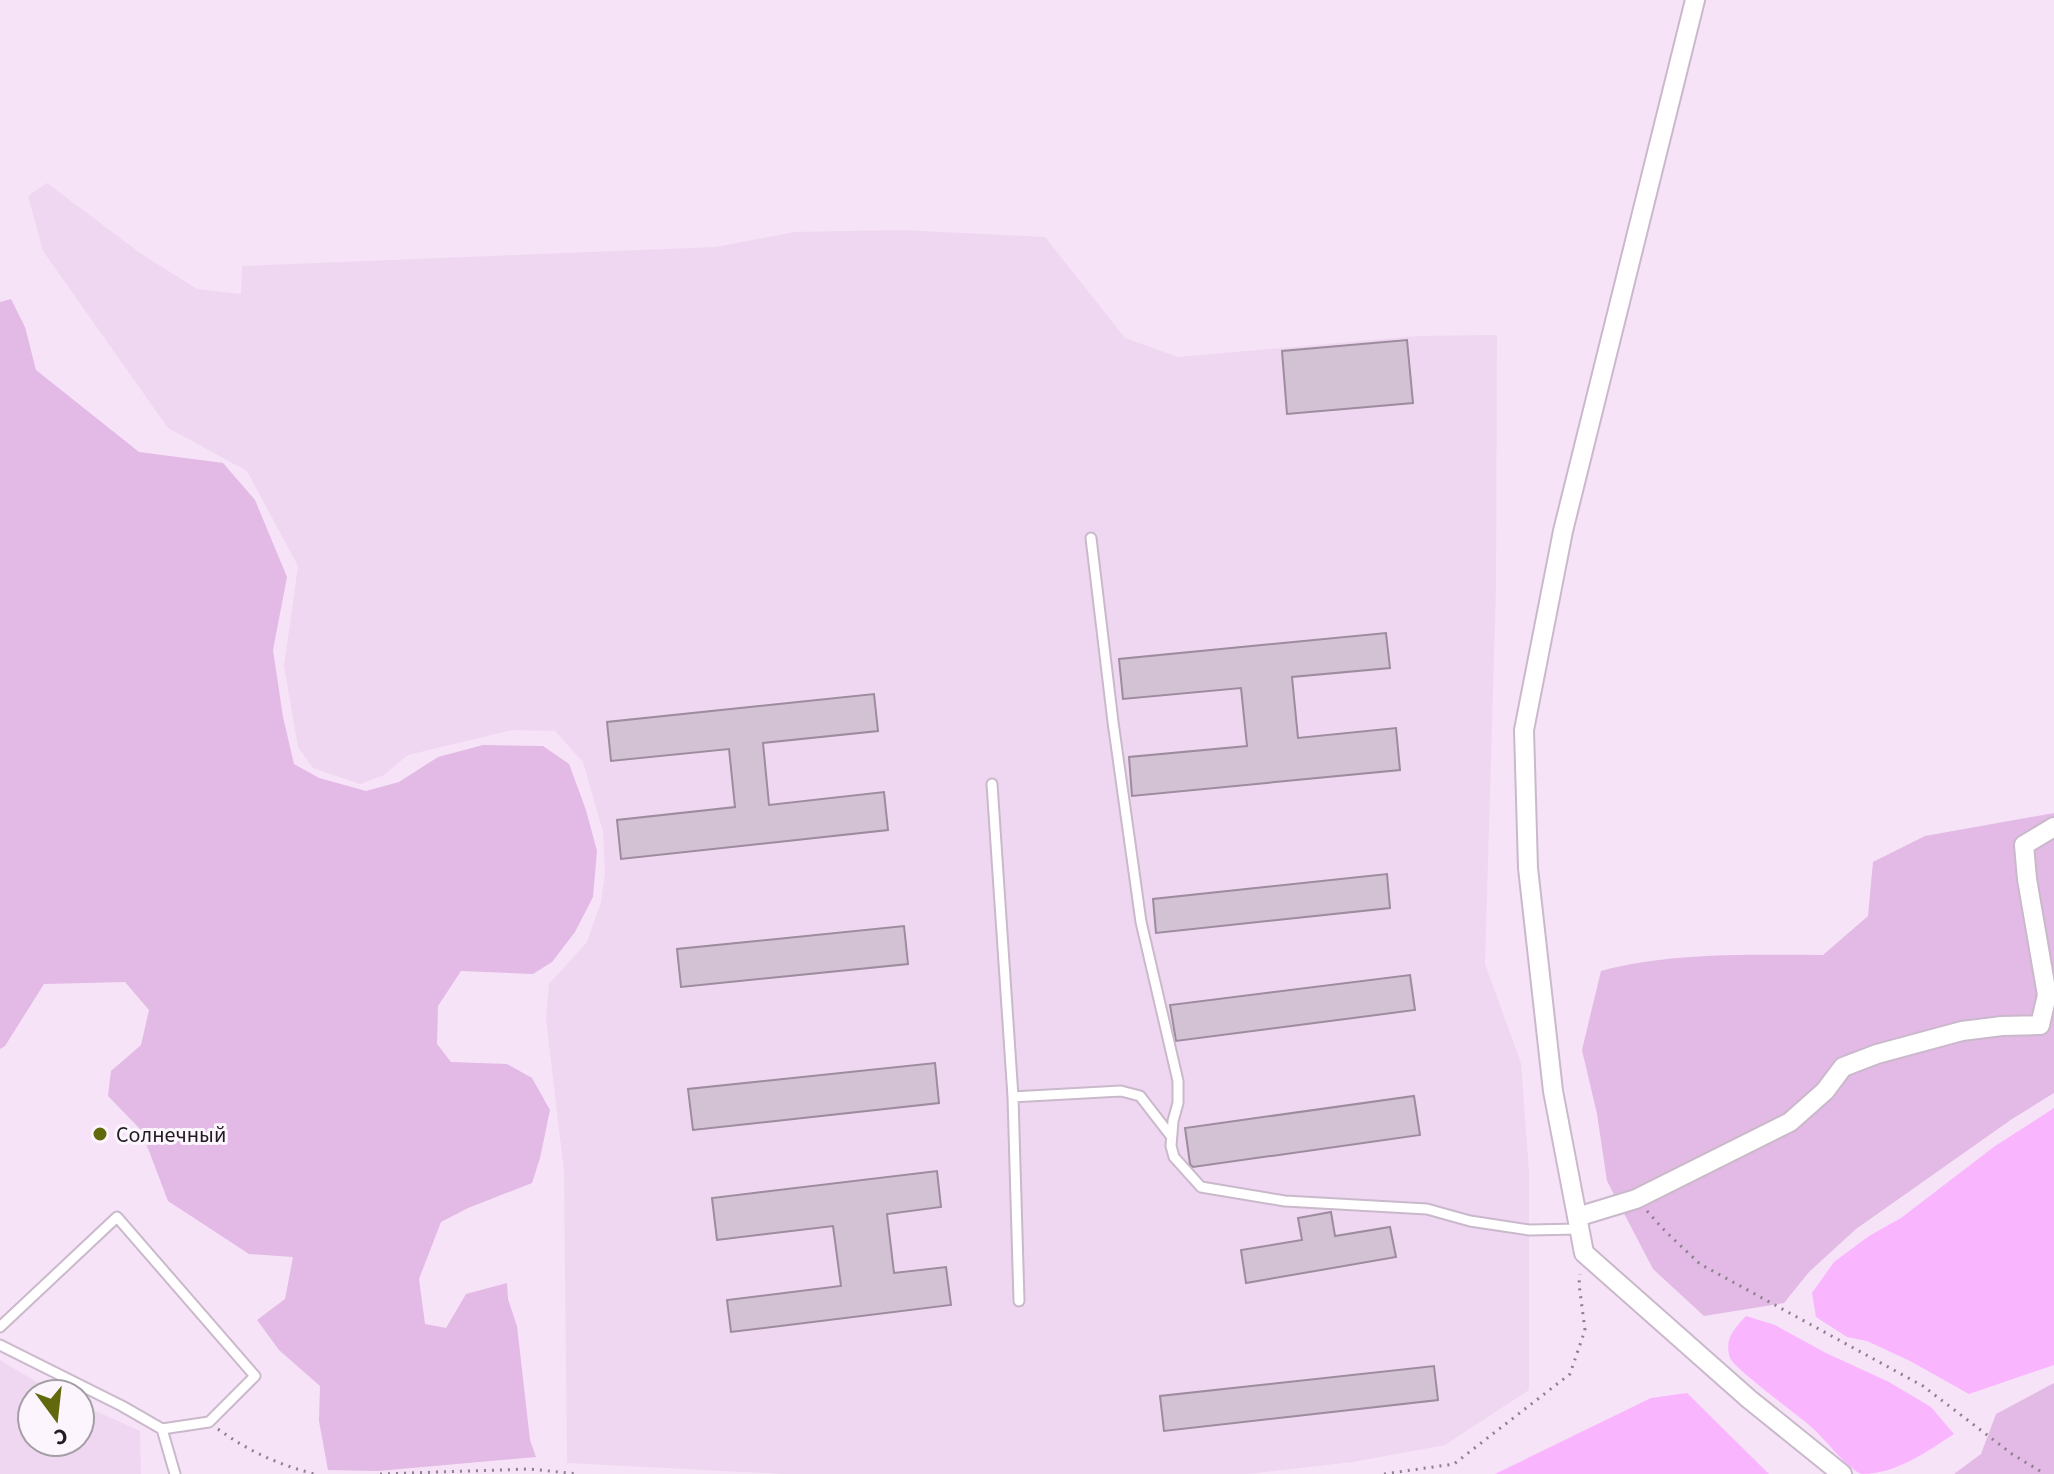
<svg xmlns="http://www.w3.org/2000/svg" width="2054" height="1474" font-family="'Source Sans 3',sans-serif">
<rect width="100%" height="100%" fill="#f6e3f7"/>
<path fill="#efd7f1" d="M47 183 140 253 197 289 241 294 242 266 716 247 794 232 900 230 1045 237 1125 338 1178 357 1418 336 1497 335 1496 589 1485 964 1521 1063 1529 1171V1390L1445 1445 1353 1462 1248 1474H785L567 1463 564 1172 546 1018 549 984 587 942 601 902 605 873 603 832 583 762 555 731 512 730 408 755 384 775 360 784 313 768 298 747 284 666 298 566 247 471 168 428 43 251 28 196Z
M0 1360 35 1381 61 1394H32V1442H80V1404L140 1431 141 1474H0Z"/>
<path fill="#e3b9e5" d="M11 299 25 327 36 370 139 452 223 463 255 500 287 577 273 650 283 717 294 764 319 778 366 791 399 782 438 757 483 745 543 746 569 764 586 810 597 851 593 897 575 932 552 962 533 974 461 971 438 1006 437 1044 451 1062 507 1064 532 1078 550 1110 540 1158 532 1183 468 1208 441 1222 419 1279 425 1324 446 1328 466 1294 507 1283 508 1299 517 1326 530 1440 536 1457 378 1471 328 1470 319 1421 320 1386 279 1350 257 1320 285 1299 293 1257 249 1254 168 1201 141 1130 108 1096 111 1071 141 1045 149 1010 125 982 44 984 5 1046 0 1049V302Z
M2054 813V1093L2012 1119 1856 1229 1809 1272 1784 1303 1704 1316 1653 1269 1607 1181 1597 1114 1582 1050 1601 971C1673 952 1749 955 1823 955L1868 916 1873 862 1925 836Z
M2054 1383V1474H1954L1981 1454 1996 1414Z"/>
<path fill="#fab5ff" d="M2054 1108V1365L1969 1394 1910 1361 1867 1341 1847 1337 1816 1317 1812 1293 1834 1262 1869 1236 1901 1218 1995 1146Z
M1746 1316 1775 1325 1826 1353 1889 1382 1931 1407 1954 1434C1928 1451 1896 1474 1862 1474 1848 1470 1822 1435 1809 1425 1796 1414 1734 1368 1730 1358 1724 1339 1734 1329 1746 1316Z
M1687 1393 1769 1474H1495L1651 1398Z"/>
<path fill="#d3c1d4" stroke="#9d8b9e" stroke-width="2" d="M1407 340 1413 403 1287 414 1282 351Z
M1386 633 1390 668 1292 677 1298 738 1396 728 1400 770 1132 796 1129 757 1247 746 1241 688 1123 699 1119 659Z
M874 694 878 731 763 743 769 805 884 792 888 830 621 859 617 820 735 807 729 749 611 761 607 722Z
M1387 874 1390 908 1156 933 1153 899Z
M904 926 908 964 681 987 677 949Z
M1410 975 1415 1010 1176 1041 1170 1005Z
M935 1063 939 1103 693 1130 688 1089Z
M1414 1096 1420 1135 1193 1167 1190 1164 1185 1128Z
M937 1171 941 1207 887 1214 894 1273 946 1267 951 1305 731 1332 727 1300 841 1286 833 1226 717 1240 712 1198Z
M1331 1212 1335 1236 1390 1227 1396 1257 1246 1283 1241 1250 1302 1240 1298 1218Z
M1434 1366 1438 1400 1164 1431 1160 1396Z"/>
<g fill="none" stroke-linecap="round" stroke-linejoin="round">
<g stroke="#cab8cb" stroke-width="13">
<path id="service" d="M1091 538 1113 722 1141 922 1178 1081V1103L1173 1121 1171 1146 1174 1157 1201 1187 1285 1201 1427 1209 1470 1221 1529 1230 1579 1229
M992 784 1013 1097 1019 1301
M1013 1097 1121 1091 1140 1096 1171 1136
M0 1327 117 1217 255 1376 209 1422 162 1429
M0 1345 122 1406 162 1429 175 1474"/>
</g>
<g stroke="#cab8cb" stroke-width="22">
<path id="minor" d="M1695 0 1563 531 1524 730 1528 868 1553 1091 1584 1253 1749 1399 1842 1474
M1577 1217 1636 1199 1790 1122 1825 1091 1843 1067 1877 1054 1962 1031 2002 1026 2040 1025 2047 995 2027 879 2024 845 2054 827"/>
</g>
<path stroke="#8d808e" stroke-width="3" stroke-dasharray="2 6" stroke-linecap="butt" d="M1647 1211 1665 1231 1700 1264 1923 1386 2012 1454 2045 1474
M218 1429C248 1451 279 1465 315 1474
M380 1474 529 1469 579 1474
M1384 1474 1454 1464 1570 1374 1585 1330 1579 1284 1580 1274"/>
<use href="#service" stroke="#fff" stroke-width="9"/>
<use href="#minor" stroke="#fff" stroke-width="18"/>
</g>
<circle fill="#62690c" stroke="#fcf5fd" stroke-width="3" cx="100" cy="1134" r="8"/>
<g text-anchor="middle" stroke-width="6" stroke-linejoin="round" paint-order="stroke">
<g font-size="22" fill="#211b22" stroke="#fcf5fd" text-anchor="start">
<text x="116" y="1142">Солнечный</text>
</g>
</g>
<g transform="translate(56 1418) rotate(165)"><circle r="38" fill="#fcf5fd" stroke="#a49ea5" stroke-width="2"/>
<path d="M0-6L14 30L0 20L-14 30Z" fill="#62690c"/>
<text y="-12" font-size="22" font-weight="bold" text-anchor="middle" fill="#211b22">С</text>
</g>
</svg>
